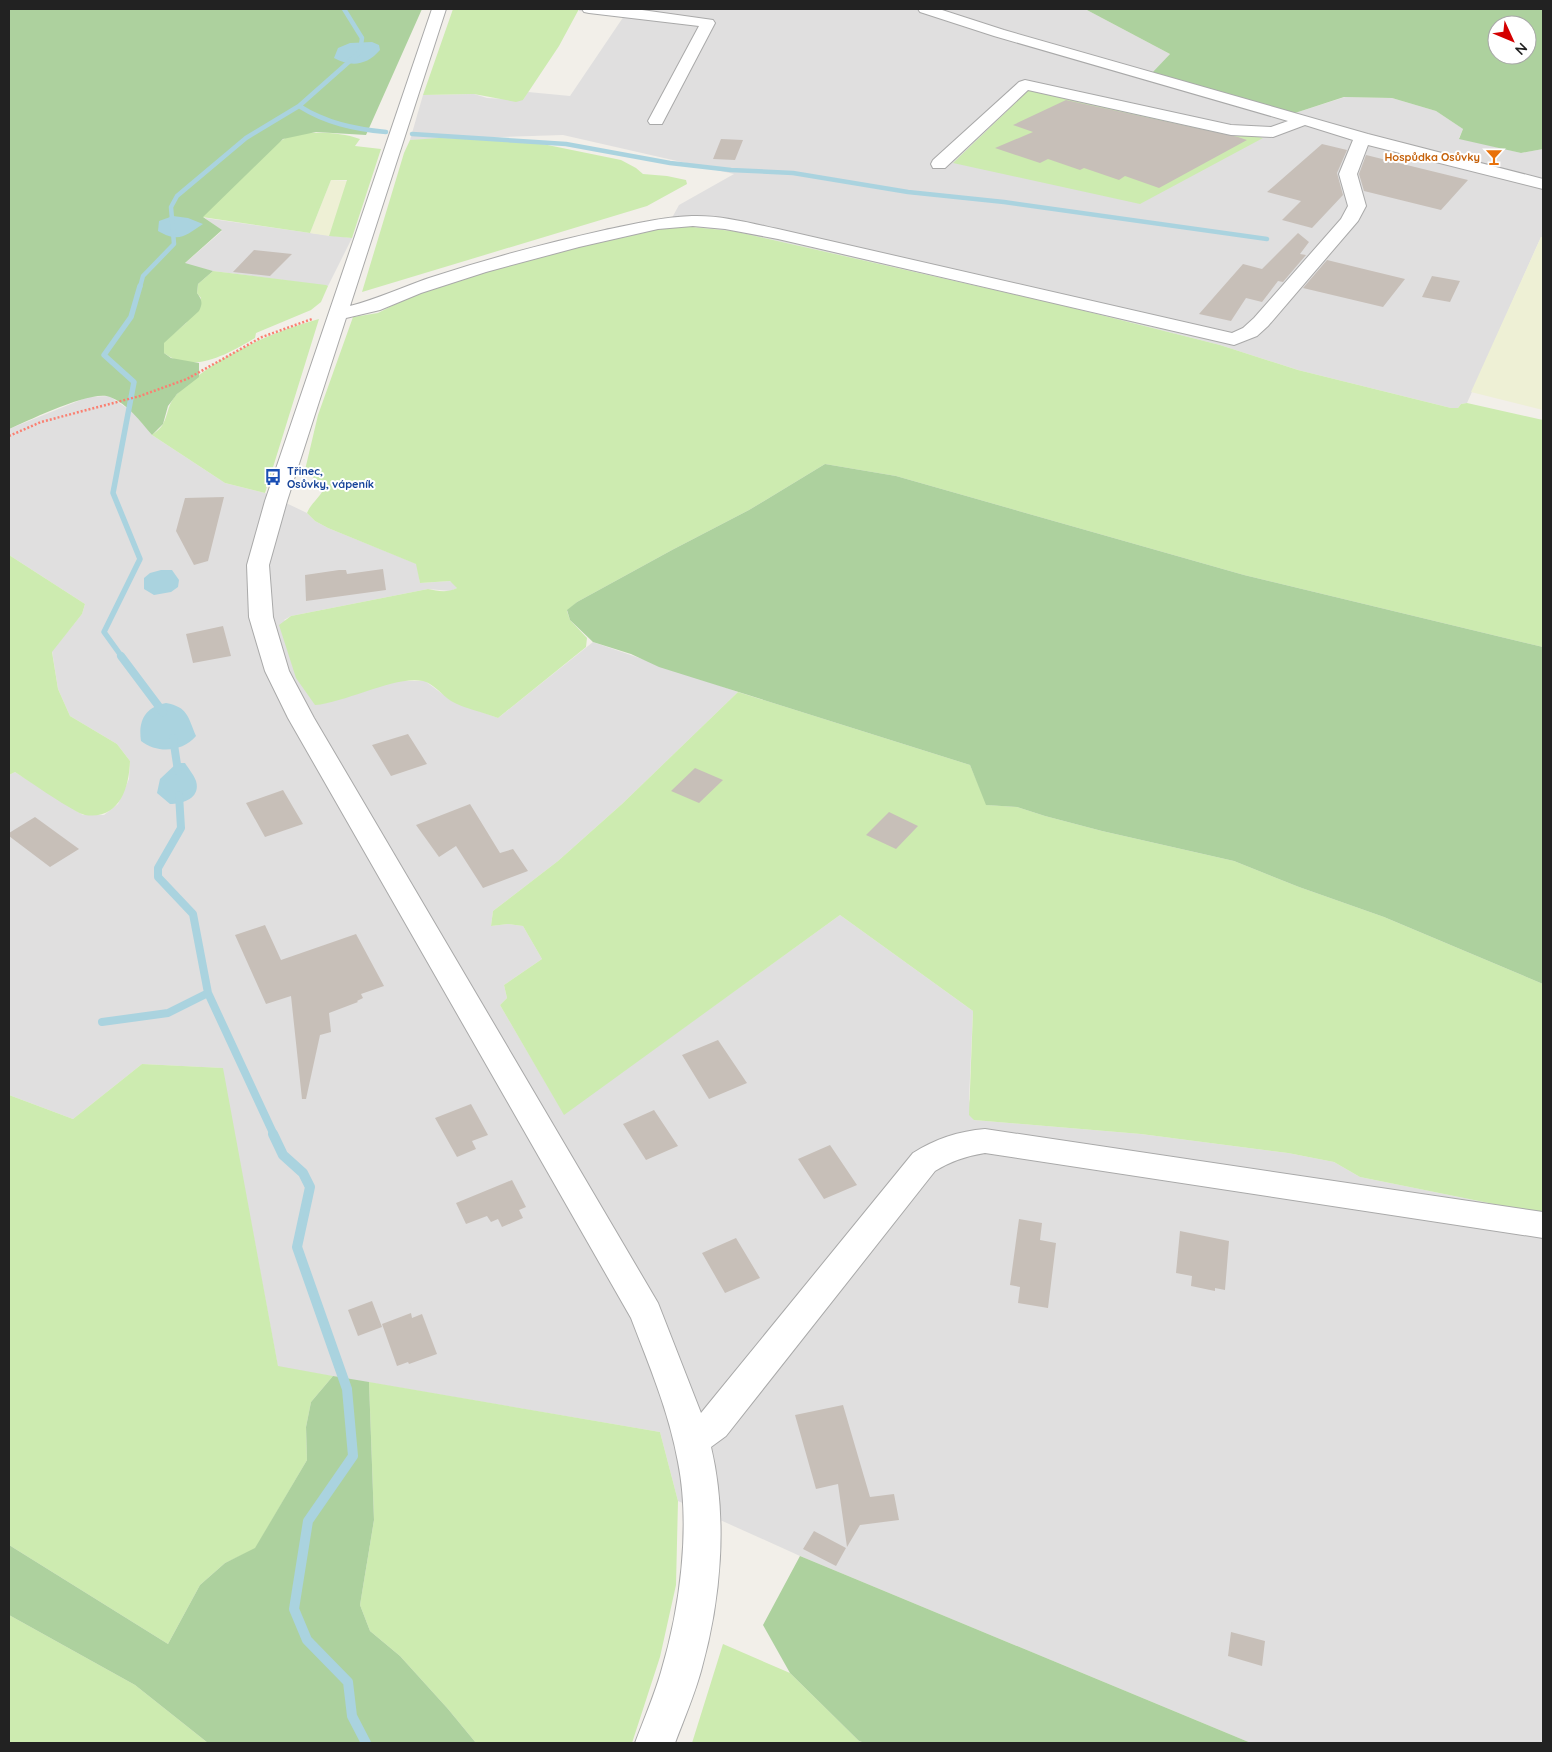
<svg xmlns="http://www.w3.org/2000/svg" width="1552" height="1752" font-family="Quicksand,sans-serif">
<rect width="100%" height="100%" fill="#f2efe9"/>
<path fill="#e0dfdf" d="M576 9H1085L1170 54 1153 73 1292 114 1345 97 1392 98 1436 111 1463 129 1459 138 1521 153 1543 149V237H1541L1467 403 1461 404 1458 408H1451L1298 370 1220 345 1057 304 733 231 692 227H667L679 205 734 174 563 135 410 140 423 95 474 94 487 98 523 100 528 92 570 96 624 16 579 11V9Z
M205 218 310 233 352 238 328 286 213 271 184 264 222 231Z
M109 396 134 413 152 435 225 483 265 493 307 513 315 521 328 528 417 564 420 583 450 581 456 585 457 588 451 591 428 589 291 616 284 620 400 681H425L452 701 498 718 593 642 738 692 622 804 558 861 493 911 491 926 508 924 523 926 542 959 504 985 507 998 500 1005 564 1114 840 915 973 1011 969 1099 974 1120 1141 1134 1288 1153 1334 1162 1360 1177 1543 1214V1743H1251L800 1556 678 1501 660 1432 278 1367 222 1068 142 1064 73 1119 9 1095V775L15 772 83 815H104L118 804 129 779 130 761 117 744 70 716 58 689 52 651 82 614 85 604 9 555V429L88 397Z"/>
<path fill="#eef0d5" d="M331 180 348 181 329 236 310 233Z
M1541 237H1543V410L1471 392Z"/>
<path fill="#cdebb0" d="M453 9H579L559 46 523 100 516 102 474 94 423 95Z
M1031 88 1263 138 1140 204 953 163Z
M307 133C324 132 344 133 360 139L355 146 381 149 352 238 329 236 347 180H331L310 233 202 217 279 142 287 137Z
M439 138 523 140 621 160 636 168 643 174 667 176 686 180 687 184 647 206 362 292 404 153 410 140Z
M667 227H692L733 231 1057 304 1220 345 1298 370 1451 408H1458L1461 404 1467 403 1543 420V647L1244 575 896 476 825 464 749 510 672 550 577 602 567 611 570 620 587 638 586 647 498 718C483 712 465 709 451 701 442 695 433 683 423 681 396 675 347 702 315 705L296 678 279 625 291 616 428 589C438 591 447 593 457 588L450 581 420 583 416 564 328 528 315 521 307 513C310 505 317 500 322 492L318 482 305 470 318 415 353 317 378 313 421 291 473 274 619 235Z
M213 271 326 285 328 286 321 302 311 310 256 333 255 338C228 354 192 375 164 353V342L186 323 201 298 197 293 198 284Z
M319 319 265 493 225 483 152 435C156 432 161 428 163 424 169 413 167 404 178 393 214 357 271 332 319 319Z
M9 555 85 604 82 614 52 652 58 689 70 716 117 744 130 761C129 789 119 820 85 815 75 813 27 780 15 772L9 775Z
M738 692 970 765 987 805 1017 807 1045 816 1102 831 1234 861 1299 887 1384 917 1543 984V1214L1360 1177 1334 1162 1288 1153 1141 1134 974 1120 969 1115 973 1011 840 915 564 1115 500 1005 507 998 504 985 542 959 523 926 508 924 491 926 493 911 558 861 622 804Z
M142 1064 223 1068 278 1366 333 1376 311 1402 306 1427 307 1460 255 1549 225 1563 200 1585 168 1644 9 1545V1095L73 1119Z
M369 1382 660 1432 678 1501 676 1585 660 1657 632 1743H476L448 1709 400 1656 370 1631 360 1605 374 1520Z
M9 1615 135 1685 208 1743H9Z
M723 1644 790 1673 859 1741 865 1743H692Z"/>
<path fill="#add19e" fill-rule="evenodd" d="M9 9H422L366 135 316 132 283 139 203 217 222 230 185 263 213 271 198 284 197 293C202 300 203 303 199 311L164 343V353L171 358 199 363V377L177 394 168 406 163 424 152 435C140 421 128 404 110 397 92 389 28 421 9 429Z
M1085 9H1543V149L1521 153 1459 139 1463 129 1436 111 1392 98 1344 97 1292 114 1152 73 1170 54ZM1497 25H1527V55H1497Z
M825 464 896 476 1244 575 1543 647V984L1384 917 1299 887 1234 861 1102 831 1045 816 1017 807 986 805 970 765 659 667 631 654 593 642 570 620 567 610 577 602 672 550 749 510Z
M333 1376 369 1382 374 1520 360 1605 370 1631 400 1656 448 1709 476 1743H208L135 1685 9 1615V1545L168 1644 200 1585 225 1563 255 1548 307 1460 306 1427 311 1402Z
M800 1556 1251 1743H865L859 1741 790 1673 763 1625Z"/>
<path fill="#aad3df" d="M372 42 379 45 380 50C366 66 351 67 334 58L338 48 350 43Z
M173 216 188 218 203 224C185 236 179 243 158 231L159 221Z
M161 570H172L179 580 178 587 171 592 154 595 144 589V578L150 573Z
M166 703C188 707 188 717 196 736 182 752 158 754 141 741 138 721 145 707 166 703Z
M177 763H185C188 768 194 775 196 781 201 798 183 804 170 804L157 793 160 779Z"/>
<g fill="none" stroke-linecap="round" stroke-linejoin="round">
<path stroke="#aad3df" stroke-width="4.5" d="M299 106C326 123 354 129 386 132
M412 134 566 144 670 163 731 170 793 173 908 192 1004 202 1267 239
M140 287 143 276 174 244 171 207 177 196 246 138 299 106 360 52 362 38 344 9"/>
<path stroke="#aad3df" stroke-width="5.5" d="M122 657 104 632 140 559 113 493 134 382 104 355 131 317 140 286"/>
<path stroke="#aad3df" stroke-width="8" d="M121 656 163 712
M173 738 178 771
M179 795 181 828 158 868V877L193 914 208 993 274 1135
M102 1022 168 1013 208 993"/>
<path stroke="#aad3df" stroke-width="10" d="M273 1134 283 1155 303 1173 310 1187 297 1247 347 1389 353 1456 308 1521 294 1609 307 1640 348 1682 352 1716 366 1743"/>
</g>
<path fill="#c7bfb8" d="M1066 100 1238 137 1247 140 1159 188 1125 176 1119 180 1084 168 1080 170 1048 159 1040 163 995 148 1033 132 1013 125Z
M721 139 743 140 735 160 713 159Z
M1322 144 1347 150 1337 173 1343 195 1312 228 1282 220 1301 201 1267 192Z
M1366 155 1468 180 1441 210 1364 191 1359 174Z
M1298 233 1309 242 1300 254 1306 255 1283 282 1278 281 1262 302 1246 298 1231 321 1199 314 1243 264 1262 269Z
M254 250 292 254 270 276 233 272Z
M1327 260 1372 271 1405 279 1383 307 1303 288Z
M1432 276 1460 281 1450 302 1422 297Z
M224 497 208 561 194 565 176 531 185 498Z
M383 569 386 590 306 601 305 575 339 570H346L347 574Z
M223 626 231 656 193 663 186 634Z
M408 734 427 764 391 776 372 745Z
M695 768 723 780 699 803 671 791Z
M283 790 303 824 265 837 246 803Z
M470 804 500 853 513 849 528 871 483 888 456 846 439 857 416 825Z
M889 812 918 826 896 849 866 835Z
M35 817 79 849 50 867 9 836V833Z
M265 925 281 960 356 934 384 986 361 994 363 998 357 1001 358 1002 329 1013 331 1032 320 1035 306 1099H302L291 996 266 1004 235 935Z
M718 1040 747 1083 709 1099 682 1055Z
M471 1104 488 1135 472 1141 476 1149 457 1157 435 1118Z
M654 1110 678 1146 646 1160 623 1124Z
M830 1145 857 1185 824 1199 798 1159Z
M512 1180 526 1207 519 1210 523 1218 502 1227 498 1219 491 1222 487 1216 466 1224 456 1203Z
M1019 1219 1042 1223 1040 1240 1056 1243 1048 1308 1018 1303 1020 1287 1010 1285Z
M1180 1231 1229 1241 1225 1290 1215 1288V1291L1191 1286 1192 1276 1176 1273Z
M736 1238 760 1278 725 1293 702 1253Z
M372 1301 382 1327 358 1336 348 1310Z
M411 1313 412 1318 422 1314 437 1354 409 1364 408 1362 397 1366 382 1324Z
M843 1405 870 1497 894 1494 899 1520 860 1525 847 1547 838 1484 816 1489 795 1415Z
M814 1531 846 1548 836 1566 803 1549Z
M1231 1632 1265 1641 1262 1666 1228 1656Z"/>
<g fill="none" stroke-linecap="round" stroke-linejoin="round">
<g stroke="#a9a9a9" stroke-width="2">
<path id="minor" d="M432 9H446L350 306C377 299 403 287 429 278 487 259 546 243 605 230 634 224 662 217 692 216 720 215 750 223 778 229L1232 333 1243 328 1254 318 1341 219 1348 206 1339 174 1353 140 1305 125 1273 137 1231 135 1028 90 945 168H933L931 164 933 160 1019 82 1025 80 1231 125 1271 127 1288 121 994 36 920 12 918 9H939L1004 30 1368 134 1543 179V189L1368 145 1357 174 1366 206 1358 221 1268 326 1257 336 1234 345 778 239 725 229 693 226 658 229 579 247 486 272 421 293 380 310 346 318 287 501 269 565 273 617 289 671 314 718 658 1303 701 1413 913 1153C935 1139 959 1131 985 1129L1543 1212V1238L985 1153C966 1156 951 1161 935 1171L726 1436 711 1447C728 1519 721 1600 701 1671 694 1696 684 1719 675 1743H635C644 1719 654 1696 661 1672 680 1609 691 1527 678 1462 669 1412 649 1365 631 1318L288 718 265 671 249 617 247 565 265 501Z
M582 9H635L713 20 715 23 662 124H650L648 121 699 26 589 13 584 12Z"/>
</g>
<path stroke="#fa8072" stroke-width="2.5" stroke-dasharray="2 2" stroke-linecap="butt" d="M9 436 41 422 140 396 187 379 262 337 312 319"/>
<use href="#minor" fill="#fff" fill-rule="evenodd"/>
</g>
<defs>
<g id="bar-bare" transform="scale(1.35)"><path d="M-6-5H6L.8 .8V4.5H3.5V6h-7V4.5H-.8V.8Z" fill="#e8710a" stroke="#fff" stroke-width="2.5" paint-order="stroke"/></g>
<g id="bus-bare" transform="scale(1.35)"><path d="M-5-6H5V4H4V6H2V4H-2V6H-4V4H-5ZM-3.5-4V0h7V-4ZM-3.5 1.2v1.5H-2V1.2ZM2 1.2v1.5H3.5V1.2Z" fill="#1a4fb4" stroke="#fff" stroke-width="2.5" paint-order="stroke"/></g>
</defs>
<g fill-rule="evenodd">
<use href="#bar-bare" x="1494" y="157"/>
<use href="#bus-bare" x="273" y="477"/>
</g>
<g text-anchor="middle" stroke-width="4" stroke-linejoin="round" paint-order="stroke">
<g font-size="11" font-weight="bold" fill="#c56008" stroke="#fff" text-anchor="end">
<text x="1480" y="161">Hospůdka Osůvky</text>
</g>
<g font-size="11" font-weight="bold" fill="#164399" stroke="#fff" text-anchor="start">
<text x="287" y="475">Třinec,<tspan x="287" dy="13">Osůvky, vápeník</tspan></text>
</g>
</g>
<rect width="1552" height="1752" fill="none" stroke="#222222" stroke-width="20"/>
<g transform="translate(1512 40) rotate(134)"><circle r="24" fill="#ffffff" stroke="#a7a7a7"/>
<path d="M0-4L9 19L0 12L-9 19Z" fill="#d40000"/>
<text y="-8" font-size="14" font-weight="bold" text-anchor="middle" fill="#222222">N</text>
</g>
</svg>
